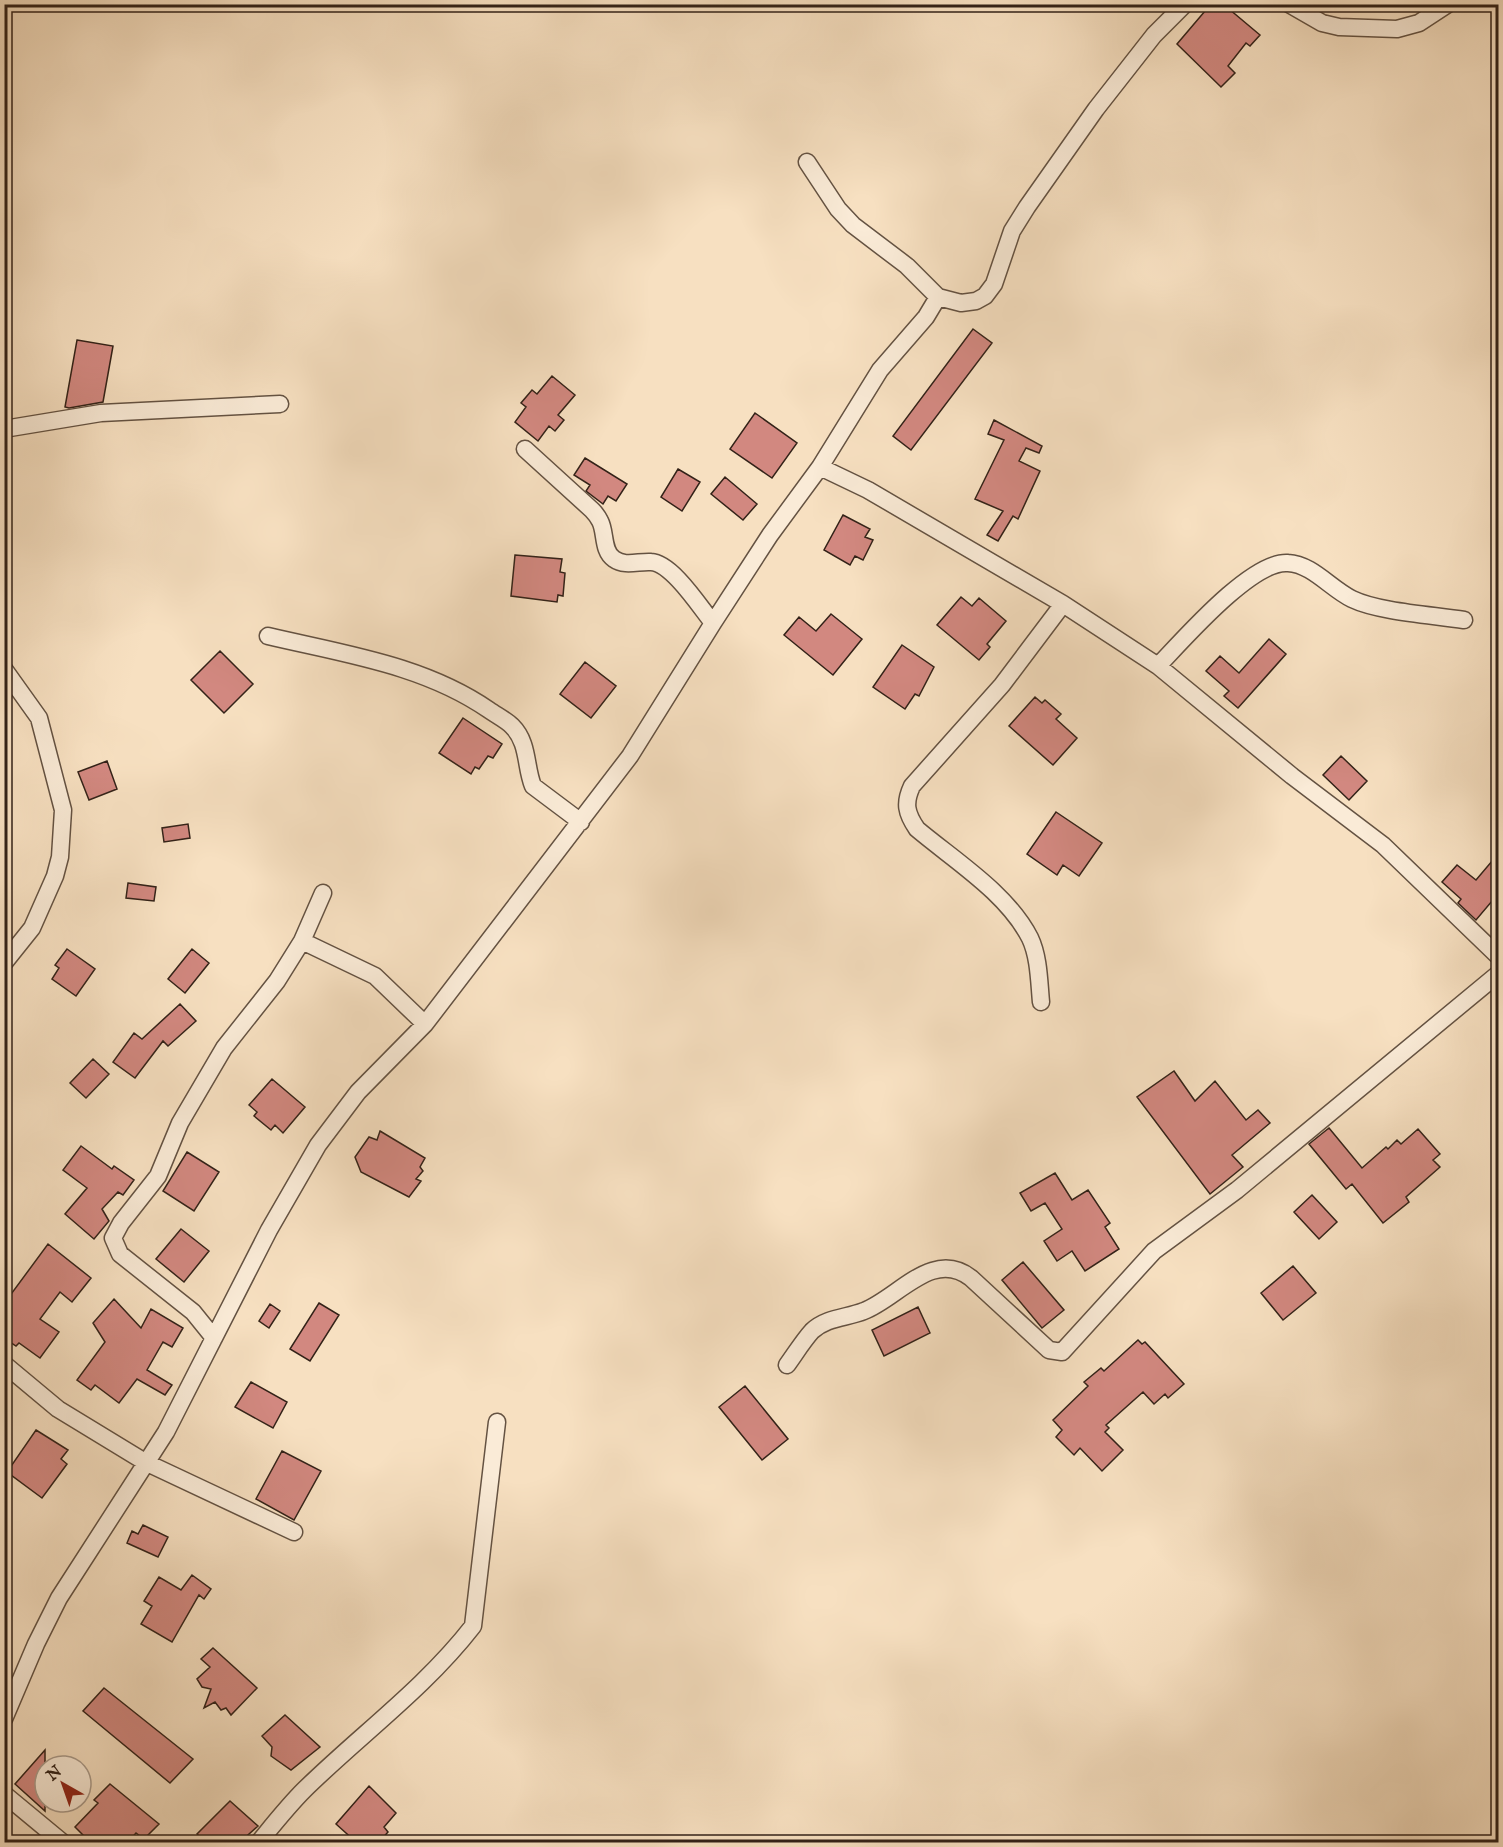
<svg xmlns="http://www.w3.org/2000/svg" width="1503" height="1847" font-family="'IM FELL English',serif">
<rect width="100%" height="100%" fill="#f7e0c1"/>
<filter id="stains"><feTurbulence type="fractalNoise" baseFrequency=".00333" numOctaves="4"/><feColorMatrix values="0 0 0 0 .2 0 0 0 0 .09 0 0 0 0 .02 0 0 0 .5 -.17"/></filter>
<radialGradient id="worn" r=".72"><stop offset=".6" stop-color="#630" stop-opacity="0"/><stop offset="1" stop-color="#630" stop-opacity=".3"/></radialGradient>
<path fill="#d28880" stroke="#332218" stroke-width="1.5" d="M1211 4H1223L1260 35 1250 46 1246 43 1228 66 1235 73 1221 87 1177 44Z
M973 329 992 343 911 450 893 436Z
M77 340 113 346 103 402 69 408 65 407Z
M552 376 575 395 558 415 564 420 555 431 549 426 538 441 515 422 526 407 521 403 532 390 537 394Z
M755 413 797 443 772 478 730 449Z
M994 420 1042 446 1039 453 1026 448 1019 461 1040 471 1018 519 1013 516 998 541 987 535 1003 511 975 499 1004 440 988 434Z
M585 458 627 484 616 501 608 496 603 504 586 491 590 485 574 475Z
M678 469 700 482 682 511 661 497Z
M725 477 757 504 743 520 711 494Z
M843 515 870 529 865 537 873 540 863 560 855 556 850 565 824 550Z
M515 555 562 559 560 572 565 573 563 596 558 595 557 602 511 596Z
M961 597 972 606 979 598 1006 621 987 644 990 647 979 660 937 625Z
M831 614 862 639 833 675 784 635 799 617 816 631Z
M1269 639 1286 654 1238 708 1224 696 1229 691 1206 671 1220 656 1239 673Z
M902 645 934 667 919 696 915 694 905 709 873 687Z
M220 651 253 684 224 713 191 680Z
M585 662 616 686 591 718 560 694Z
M1035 697 1042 703 1045 700 1061 714 1056 719 1077 738 1053 765 1009 726Z
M463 718 502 744 493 758 488 756 479 769 475 767 471 774 439 753Z
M1341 756 1367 781 1349 800 1323 775Z
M107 761 117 789 89 800 78 772Z
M1056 812 1102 843 1079 876 1063 865 1057 875 1027 854Z
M188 824 190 838 164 842 162 828Z
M1498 854V894L1476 920 1458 903 1461 899 1442 882 1457 865 1476 880Z
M128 883 156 887 154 901 126 898Z
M67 949 95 969 76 996 52 979 59 968 55 965Z
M192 949 209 963 185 993 168 979Z
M180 1004 196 1021 168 1046 163 1041 135 1078 113 1062 134 1033 142 1039Z
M93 1059 109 1074 86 1098 70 1083Z
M1174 1071 1195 1101 1215 1081 1246 1120 1258 1110 1270 1123 1232 1155 1243 1167 1210 1194 1137 1097Z
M272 1079 305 1107 283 1133 275 1125 271 1130 254 1116 257 1112 249 1105Z
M1329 1128 1362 1168 1386 1147 1388 1149 1397 1140 1401 1144 1418 1129 1440 1154 1433 1160 1440 1167 1406 1197 1409 1202 1383 1223 1352 1184 1346 1189 1309 1144Z
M380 1131 425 1158 420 1167 423 1171 416 1179 421 1181 409 1197 361 1172 355 1157 369 1137 377 1140Z
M81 1146 112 1169 114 1166 134 1180 123 1195 118 1192 102 1209 109 1221 94 1239 65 1214 87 1188 63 1170Z
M187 1152 219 1172 194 1211 163 1191Z
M1055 1173 1072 1200 1088 1190 1110 1223 1105 1227 1119 1249 1085 1271 1072 1251 1057 1261 1044 1241 1062 1229 1045 1203 1031 1211 1020 1193Z
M1312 1195 1337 1222 1319 1239 1294 1212Z
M181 1229 209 1251 184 1282 156 1259Z
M48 1244 91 1278 72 1302 60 1292 40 1319 59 1332 40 1358 19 1343 16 1346 4 1338V1293L9 1297Z
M1023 1262 1064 1310 1042 1328 1002 1280Z
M1293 1266 1316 1293 1283 1320 1261 1293Z
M114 1299 141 1328 151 1309 183 1328 172 1347 163 1342 147 1370 172 1385 165 1395 137 1379 119 1403 95 1385 91 1390 77 1380 105 1342 93 1323Z
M319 1303 339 1315 310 1361 290 1349Z
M270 1304 280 1311 269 1328 259 1321Z
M918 1307 930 1333 884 1356 872 1330Z
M1138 1340 1142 1344 1145 1342 1184 1384 1168 1398 1165 1394 1154 1404 1143 1392 1106 1425 1109 1428 1105 1432 1123 1450 1102 1471 1080 1448 1074 1455 1056 1437 1062 1430 1053 1420 1088 1386 1084 1382 1101 1368 1104 1371Z
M251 1382 287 1402 273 1428 235 1407Z
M745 1386 788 1439 762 1460 719 1407Z
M36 1430 68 1450 61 1459 67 1464 42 1498 7 1472Z
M282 1451 321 1471 294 1520 256 1499Z
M143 1525 168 1537 158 1557 127 1543 132 1531 138 1534Z
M192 1575 211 1589 204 1599 199 1595 172 1642 141 1624 152 1606 144 1601 159 1577 181 1590Z
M213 1648 257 1688 231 1715 226 1708 221 1710 215 1702 204 1708 211 1689 202 1687 197 1679 210 1667 201 1659Z
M104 1688 193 1759 170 1783 83 1711Z
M285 1715 320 1747 291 1770 271 1756 272 1747 262 1736Z
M45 1750V1811L15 1784Z
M110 1784 159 1824 144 1839 136 1833 128 1842H90L75 1827 98 1803 94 1800Z
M369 1786 396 1813 384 1827 388 1832 380 1841 373 1836 366 1842H356L336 1824Z
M230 1801 258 1826 240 1842H207L197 1834Z"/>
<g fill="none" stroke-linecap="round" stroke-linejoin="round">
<g stroke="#645242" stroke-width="19">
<path id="street" d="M1289 4 1322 23 1339 27 1397 29 1419 23 1448 4
M807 162 838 209 853 225 907 266 938 297 961 303 976 301 985 296 994 284 1012 231 1027 207 1096 109 1154 35 1185 4
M4 429 101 413 280 404
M525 449 592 510C595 513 598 517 600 521 606 532 602 551 614 559 625 567 639 561 651 562 672 563 700 607 713 623
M820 467 868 490 1063 604 1158 666 1292 776 1383 845 1498 956
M268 636C344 654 424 665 489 710 496 715 506 720 512 726 529 743 525 766 533 786L581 822
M1158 666C1183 640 1252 560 1288 563 1312 564 1331 589 1352 599 1379 612 1433 615 1464 620
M4 669 39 718 63 810 60 857 55 876 32 928 4 963
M302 941 375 976 425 1024
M1041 1002C1039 981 1039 957 1030 938 1007 893 955 861 917 829 906 813 904 803 912 786L1002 685 1063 604
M214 1338 193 1312 120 1254 113 1238 121 1223 158 1176 180 1123 224 1048 277 981 302 941 323 893
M4 1364 58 1409 145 1462 294 1532
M787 1365C795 1354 803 1341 812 1331 827 1317 847 1318 864 1311 898 1298 933 1248 971 1278L1049 1350 1062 1352 1154 1251 1237 1190 1498 974
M4 1719 36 1644 59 1598 166 1432 269 1230 318 1145 358 1092 425 1024 630 756 713 623 770 535 820 467 880 370 926 317 938 297
M4 1794 62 1842
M259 1842C273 1825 288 1806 304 1790 360 1735 425 1688 473 1626L497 1422"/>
</g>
<use href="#street" stroke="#faebd7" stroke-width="16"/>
</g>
<rect width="1503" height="1847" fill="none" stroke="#f7e0c1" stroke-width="24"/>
<rect x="6" y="6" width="1491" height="1835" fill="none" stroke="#332218" stroke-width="3"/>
<rect x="12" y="12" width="1479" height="1823" fill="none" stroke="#332218" stroke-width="1.5"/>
<g transform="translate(63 1784) rotate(320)"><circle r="28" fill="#faebd7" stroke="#aa9b8b" stroke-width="1.5"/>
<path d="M0-4.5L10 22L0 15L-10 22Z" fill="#8f2418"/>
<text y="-9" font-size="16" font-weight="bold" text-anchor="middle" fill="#332218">N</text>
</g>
<rect width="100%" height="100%" filter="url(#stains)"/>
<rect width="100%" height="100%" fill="url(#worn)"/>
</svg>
